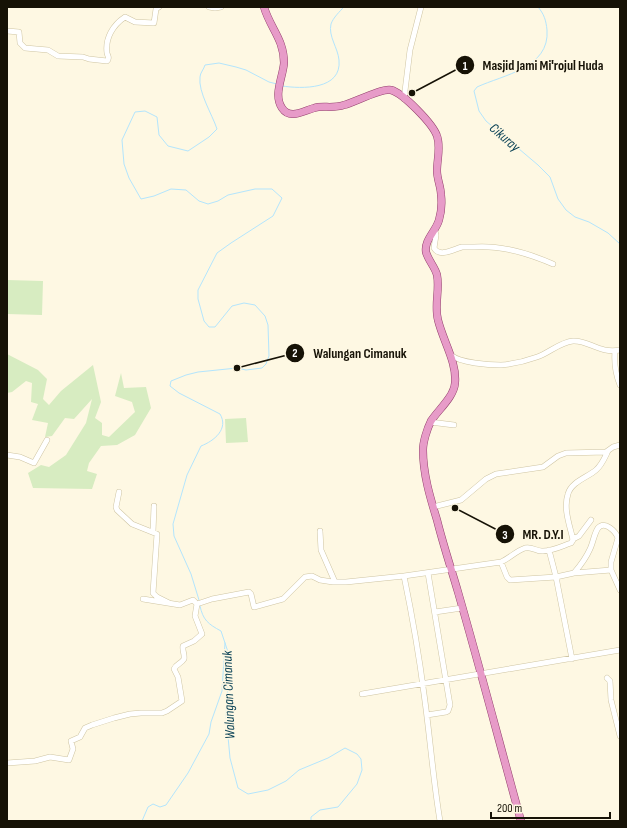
<svg xmlns="http://www.w3.org/2000/svg" width="627" height="828" font-family="'Sofia Sans Condensed',sans-serif">
<rect width="100%" height="100%" fill="#fef8e3"/>
<path fill="#d7ecc1" d="M7 280 43 281 42 315 7 314Z
M7 354 38 370 47 379 43 399 49 405 61 391 93 365 101 402 95 418 102 423V435L109 437 135 412 132 402 115 396 121 373 124 388 146 387 151 408 135 435 117 445 101 446 89 463 87 471 97 474 92 489 33 488 28 473 41 465 49 467 66 455 86 423 92 399 74 419 65 418 52 436 45 437 48 423 32 420 38 404 31 402 32 383 26 381 12 392 7 393Z
M246 418 248 442 226 443 225 419Z"/>
<g fill="none" stroke-linecap="round" stroke-linejoin="round">
<path stroke="#b3e5fd" stroke-width="1" d="M538 7C544 14 546 20 547 30 550 68 503 75 477 87L474 91 479 111 486 121 538 165 550 177 558 199 566 210 575 217 589 222 608 233 620 244
M282 86C302 89 342 90 339 60 338 48 328 36 331 24 333 18 340 11 344 7
M199 600 191 574 174 536 173 524 187 475 201 446C214 441 229 429 220 414L179 393 170 386 171 381 186 375 198 372 237 368 246 370 262 368 266 364 269 356 268 325 265 316 255 305 244 303 232 306 215 327H209L204 321 198 299V290L217 253 231 243 273 216 282 198 272 189H255L228 195 218 201 208 204 199 201 186 190 171 189 154 196 141 199 129 178 124 164 122 140 135 112 145 111 157 117 159 135 168 146 188 151 209 137 217 129C212 114 198 92 200 77 200 73 204 69 205 65L219 63 236 67 246 70 269 82 277 84
M200 606C203 620 208 624 221 631L229 655 227 702 226 715 230 758 238 788 248 794 268 790 286 781 299 770 328 758 345 748 357 754 361 759 362 770 357 784 338 807 320 810 311 817V821
M142 821 148 807 153 804 160 807 166 805 188 773 209 734 211 722 222 691 225 643"/>
<g stroke="#cfc5a3" stroke-width="6">
<path id="minor" d="M209 7 215 8 221 7
M7 31 19 32 20 43 25 48 48 50 58 56 83 57 89 59 107 61C110 58 108 57 107 53 105 38 113 25 125 17L135 22 154 23 156 9 159 7
M404 99 410 50 421 7
M435 231 436 235 434 248C440 258 454 249 462 247 466 247 470 247 474 247 500 245 530 254 553 264
M615 351C614 363 615 373 620 385
M451 355C460 363 489 365 501 365 513 364 526 361 537 357 549 353 560 342 573 341 589 340 599 354 620 350
M430 422 454 425
M7 455 20 457 34 463 47 440
M119 492 116 507 117 510 132 524 157 534 153 593 157 597 169 603
M433 507 461 500 486 479 496 474 543 467 558 456 566 453 606 452 613 447 620 445
M320 531 321 550 335 582
M153 532 154 506
M573 539 579 536 591 520
M549 550 556 577 572 659
M501 562 507 577 510 580 556 577 574 573C580 566 586 558 590 549 593 543 594 534 598 528 605 520 616 532 618 538L611 562V570L620 590
M574 573 611 570
M404 576C412 615 419 655 424 694 430 736 433 779 440 821
M143 599 180 605 193 600 197 604
M197 604 212 599 249 592 251 594 254 607 283 599 305 577 312 576 320 580 333 582H346L404 576 501 562C510 558 516 551 525 548 532 546 537 552 543 551 553 551 562 546 571 543L573 540C570 526 563 509 568 494 571 482 588 477 596 470 602 465 605 457 608 451
M435 612 462 608
M607 678 610 681 611 700 620 736
M362 694 620 650
M427 715 446 712 448 711 450 705 428 573
M7 763 35 761 50 757 69 760 73 749 71 741 80 737 85 728 92 725 114 718 130 714 141 713H162L167 711 182 701 178 677 174 669C176 664 181 664 184 659 185 655 182 650 183 646L194 641 202 634 195 616 197 604"/>
</g>
<g stroke="#93406c" stroke-width="8">
<path id="major" d="M264 7C270 28 284 39 284 63 283 77 273 95 282 108 290 120 303 111 314 108 323 105 332 109 344 105 355 102 382 88 391 90 403 93 433 124 437 136 441 147 437 159 437 171 437 179 441 187 441 195 442 203 441 213 439 220 436 231 424 240 426 252 428 260 435 267 437 275 440 290 434 305 438 320 443 341 457 362 455 383 454 397 438 410 431 421 427 429 423 442 423 450 423 474 430 497 437 520 443 544 451 568 458 592 480 668 500 745 521 821"/>
</g>
<use href="#minor" stroke="#fff" stroke-width="5"/>
<use href="#major" stroke="#e79bc8" stroke-width="7"/>
</g>
<g text-anchor="middle" stroke-width="3" stroke-linejoin="round" paint-order="stroke">
<g font-size="14" font-style="italic" fill="#013b50" stroke="#fef8e3">
<text transform="translate(505 137) rotate(41)" y="5">Cikuray</text>
<text transform="translate(228 695) rotate(-92)" y="5">Walungan Cimanuk</text>
</g>
</g>
<path fill="none" stroke="#161206" stroke-width="1.5" d="M412 93L465 65M237 368L295 353M455 508L505 534"/>
<g fill="#161206" stroke="#fef8e3" stroke-width="1.5">
<circle cx="412" cy="93" r="4"/>
<circle cx="237" cy="368" r="4"/>
<circle cx="455" cy="508" r="4"/>
<circle cx="465" cy="65" r="10"/>
<circle cx="295" cy="353" r="10"/>
<circle cx="505" cy="534" r="10"/>
</g>
<g font-size="12" text-anchor="middle" font-weight="bold" fill="#fff">
<text x="465" y="70">1</text>
<text x="295" y="357">2</text>
<text x="505" y="539">3</text>
</g>
<g font-size="14" text-anchor="middle" font-weight="bold" fill="#161206" stroke="#fef8e3" stroke-width="3" stroke-linejoin="round" paint-order="stroke">
<text x="543" y="70">Masjid Jami Mi'rojul Huda</text>
<text x="360" y="358">Walungan Cimanuk</text>
<text x="543" y="539">MR. D.Y.I</text>
</g>
<rect width="627" height="828" fill="none" stroke="#161206" stroke-width="16"/>
<path d="M491 812v6h119v-6" fill="none" stroke="#161206" stroke-width="2"/>
<text x="497" y="812" font-size="12" fill="#161206" stroke="#fef8e3" stroke-width="3" paint-order="stroke">200 m</text>
</svg>
